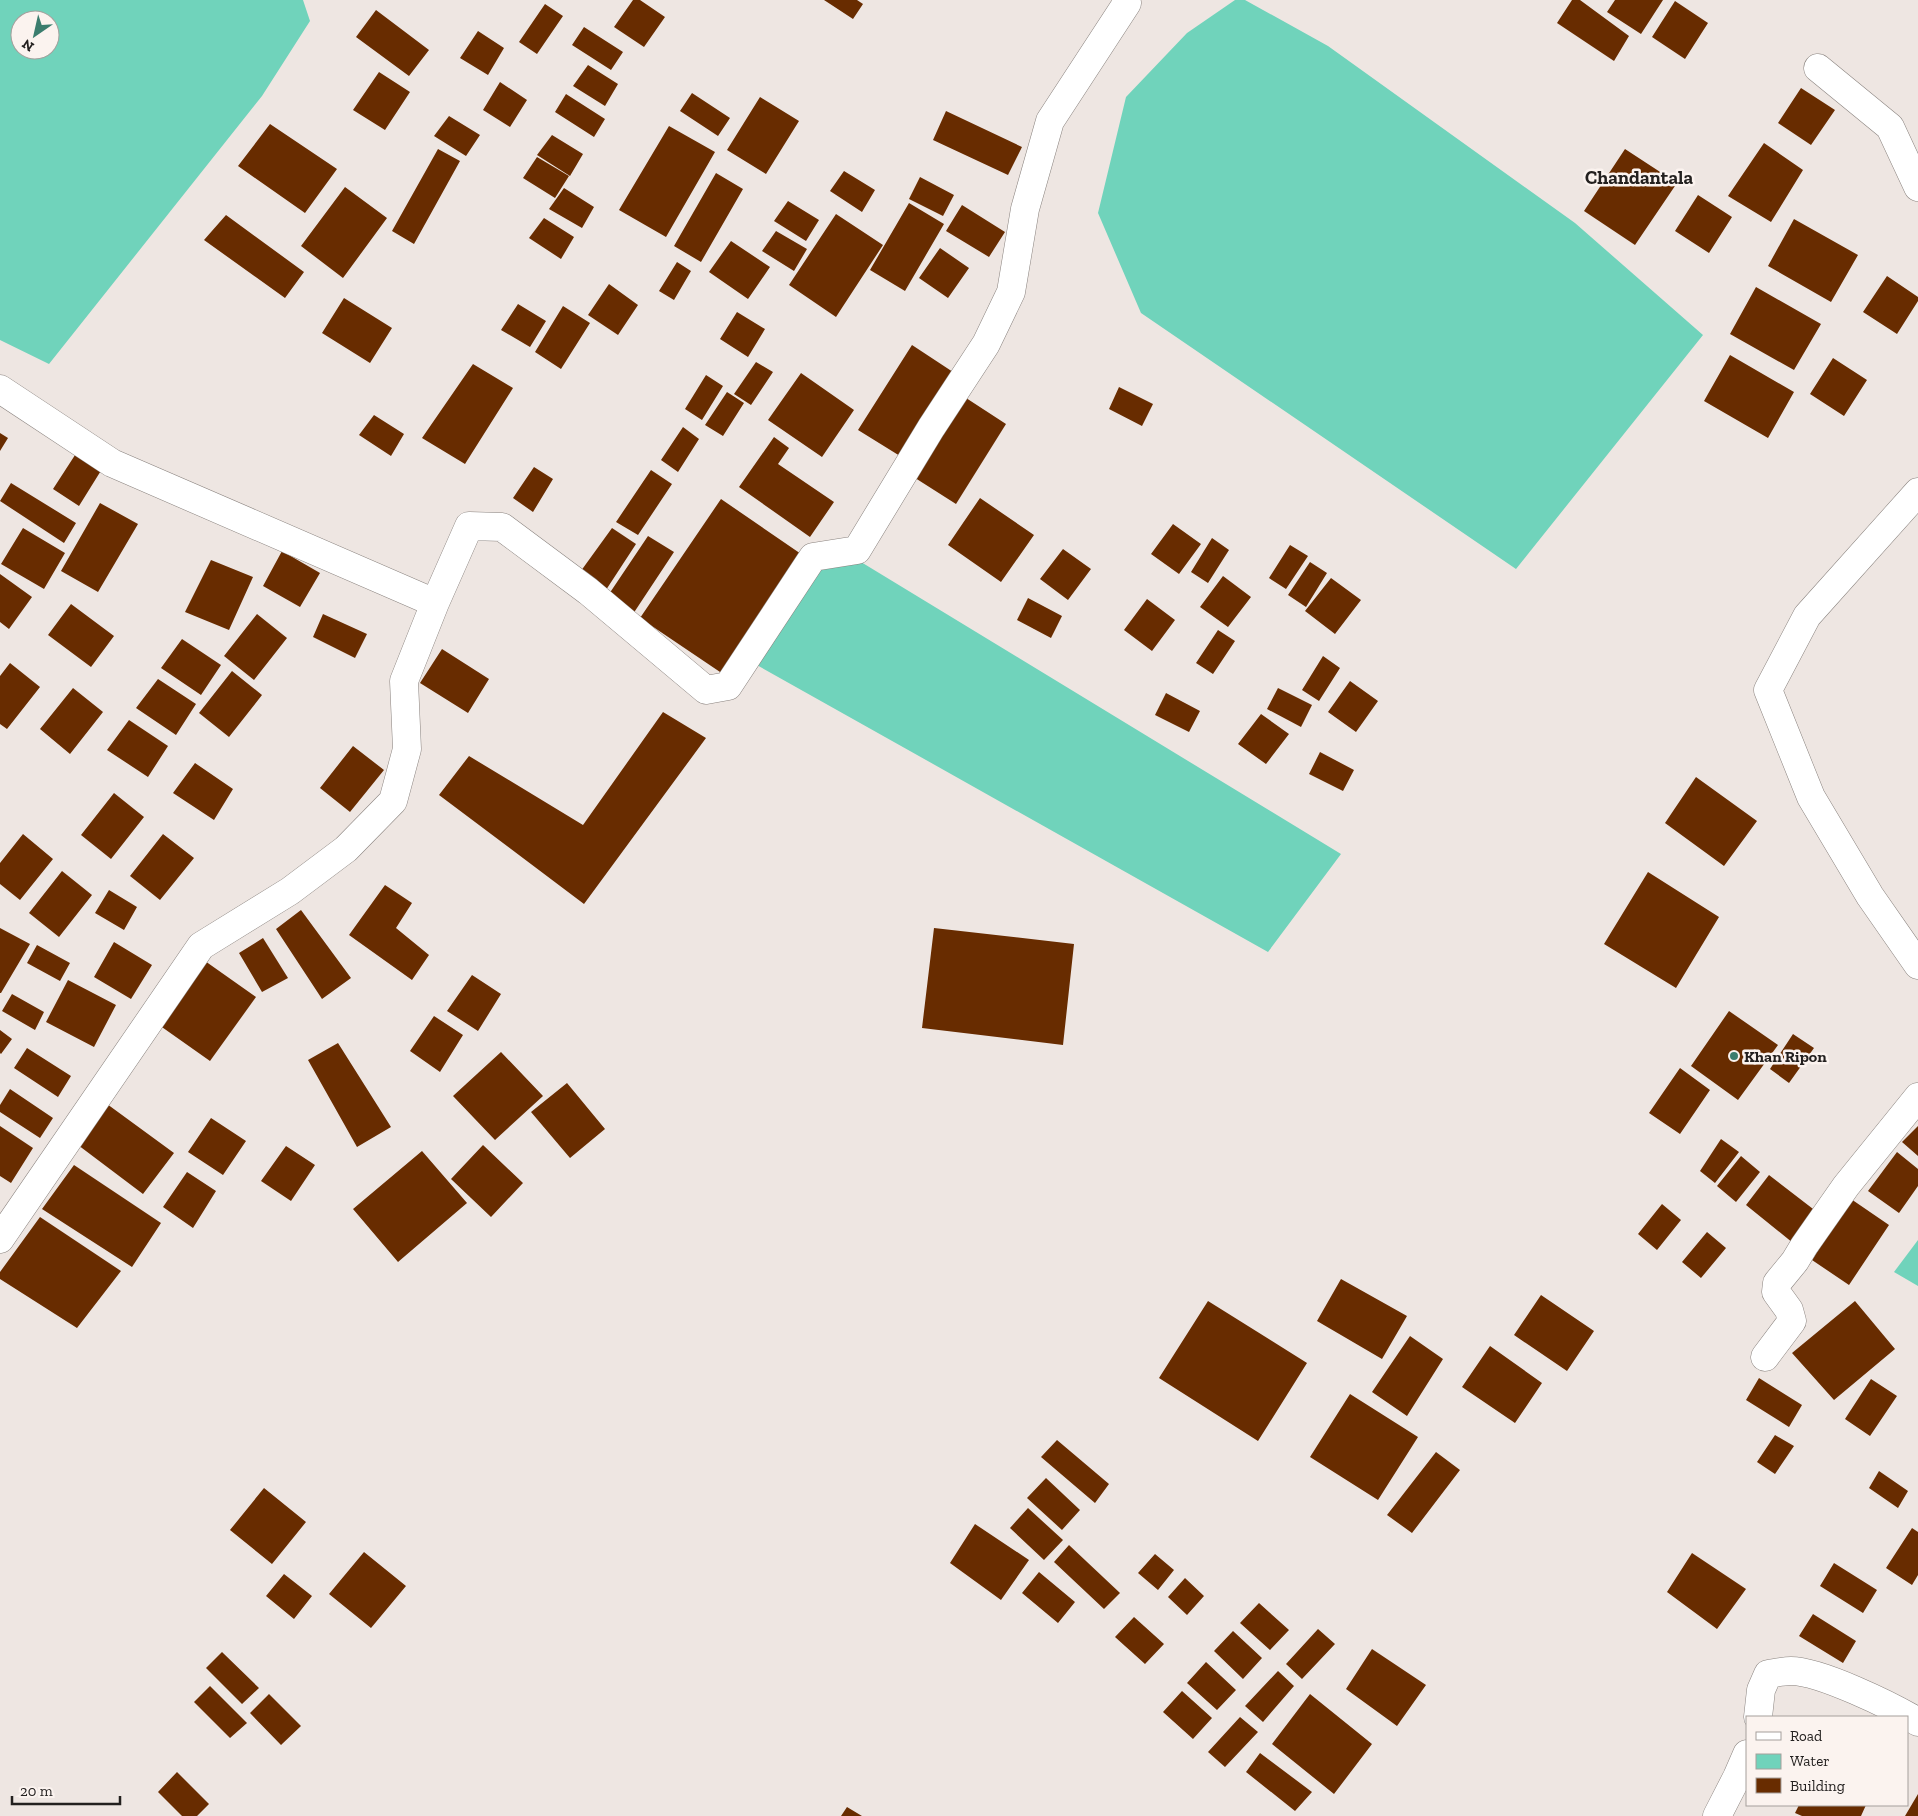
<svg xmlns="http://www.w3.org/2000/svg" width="1918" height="1816" font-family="'Zilla Slab',serif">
<rect width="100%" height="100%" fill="#eee6e2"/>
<path fill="#70d3bb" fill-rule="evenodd" d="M0 0H303L310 21 262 96 49 364 0 340ZM20 20H50V50H20Z
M1235 0H1245L1328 46 1575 223 1703 335 1516 569 1141 313 1098 213 1126 97 1187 33Z
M861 562 1341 854 1268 952 755 664 823 567Z
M1918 1240V1286L1894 1272Z"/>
<path fill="#682c00" d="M633 0H640L665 17 644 47 614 27Z
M824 0H857L863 4 853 19Z
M1572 0H1580L1629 36 1614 61 1557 23Z
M1615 0H1663L1641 34 1607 12Z
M1675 1 1708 23 1685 59 1652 37Z
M545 4 563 16 537 54 519 42Z
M376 10 429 50 409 76 356 37Z
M584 27 623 52 611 70 572 45Z
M478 31 504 48 488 75 460 58Z
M588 65 618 84 605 106 573 86Z
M379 72 410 92 385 130 353 110Z
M500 82 527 100 510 127 483 110Z
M1801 88 1835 110 1811 145 1778 123Z
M692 93 730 118 718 136 680 111Z
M566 94 605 119 594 137 555 112Z
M760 97 799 121 766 174 727 150Z
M946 111 1022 147 1008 175 933 140Z
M449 116 480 135 466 156 434 136Z
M270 124 337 169 305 213 238 166Z
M669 126 715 152 666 237 619 210Z
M552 135 583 154 570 176 537 155Z
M1764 143 1803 170 1771 222 1728 196Z
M438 149 460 161 414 244 392 231Z
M1625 149 1677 183 1635 245 1584 211Z
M537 157 569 176 555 198 523 178Z
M844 171 875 190 862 212 830 191Z
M716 173 743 189 701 262 674 246Z
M920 177 954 195 943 216 909 199Z
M345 187 387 218 343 278 301 246Z
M564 188 594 207 582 228 549 209Z
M1698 195 1732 217 1709 253 1675 231Z
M788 201 819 220 806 241 774 221Z
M909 203 944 224 905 291 870 270Z
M962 205 1005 232 989 257 946 231Z
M836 214 883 245 836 317 789 285Z
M226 215 304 272 285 298 204 240Z
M544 218 574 237 561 259 529 238Z
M1794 219 1858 255 1831 302 1768 266Z
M776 231 807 249 794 271 762 251Z
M731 241 770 267 748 299 709 272Z
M940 248 969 268 948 298 919 278Z
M677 262 691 271 674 300 659 291Z
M1887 276 1918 297V301L1897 334 1863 312Z
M609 284 638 305 618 335 588 315Z
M1756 287 1821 324 1794 370 1730 334Z
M344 298 392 328 370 363 322 333Z
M518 304 546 321 530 347 501 330Z
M563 306 590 323 561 369 535 352Z
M737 312 765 329 748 357 720 339Z
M912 345 953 372 900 456 858 430Z
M1730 355 1794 392 1768 438 1704 401Z
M1833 358 1867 380 1844 416 1810 394Z
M756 362 773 372 751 405 734 394Z
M473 364 513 388 465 464 422 438Z
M801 373 854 410 822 457 768 420Z
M706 375 723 386 702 420 685 409Z
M1119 387 1153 404 1142 426 1109 409Z
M727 392 744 403 723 436 705 425Z
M963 396 1006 424 956 504 912 476Z
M374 415 404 434 391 456 359 435Z
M683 427 699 439 678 472 661 460Z
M0 433 8 438 0 451Z
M774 437 789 448 778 464 834 502 810 537 739 487Z
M77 452 102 469 79 506 53 489Z
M534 467 553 479 533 512 513 498Z
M651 470 672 484 638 535 616 522Z
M11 483 76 523 64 543 0 501Z
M980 498 1034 535 1001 582 948 545Z
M721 499 804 556 723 674 640 618Z
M100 503 138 524 98 592 61 571Z
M1173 524 1201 544 1179 574 1151 554Z
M23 528 65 553 44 589 1 564Z
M612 528 636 544 604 593 578 575Z
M648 536 674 552 633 614 607 597Z
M1212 538 1229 550 1208 583 1191 572Z
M1290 545 1308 556 1286 589 1269 578Z
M1063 549 1091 569 1068 600 1040 579Z
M282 551 320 573 300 607 263 586Z
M211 560 253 577 229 630 185 612Z
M1310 562 1327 573 1306 607 1288 595Z
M0 574 32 597 9 629 0 622Z
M1223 576 1251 597 1228 627 1200 607Z
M1331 578 1361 600 1335 634 1305 611Z
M1028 598 1062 616 1051 638 1017 620Z
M1147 599 1175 620 1152 651 1124 630Z
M71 604 114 636 91 667 48 635Z
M257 614 287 638 254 680 224 656Z
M323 614 367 634 355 658 313 637Z
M1218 630 1235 641 1213 674 1196 663Z
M182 639 221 665 201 695 161 668Z
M442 649 489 679 468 713 420 683Z
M1323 656 1340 668 1319 701 1302 690Z
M10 663 40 687 7 729 0 724V676Z
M232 671 262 695 229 737 199 713Z
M158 679 196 704 176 735 136 708Z
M1350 681 1378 701 1356 732 1328 712Z
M73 688 103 712 70 754 40 729Z
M1278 688 1312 705 1301 727 1267 709Z
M1166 693 1200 711 1189 732 1155 715Z
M663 712 706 738 584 904 439 795 469 756 583 825Z
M1261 714 1289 734 1266 764 1238 744Z
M129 720 168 746 148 777 107 750Z
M353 746 384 770 350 812 320 788Z
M1320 752 1354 770 1343 791 1309 774Z
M195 763 233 789 214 820 173 793Z
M1696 777 1757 821 1724 866 1665 823Z
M114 793 144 817 111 859 81 835Z
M23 834 53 859 20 900 0 884V863Z
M163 834 194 858 160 900 130 876Z
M62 871 92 895 59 937 29 913Z
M1648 872 1719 917 1676 988 1604 944Z
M385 885 412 903 396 928 429 955 412 980 349 935Z
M109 890 137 907 124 930 95 913Z
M301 910 351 978 322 999 276 929Z
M0 928 30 944 1 993H0Z
M934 928 1074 944 1063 1045 922 1028Z
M263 938 288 978 262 992 239 953Z
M114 942 152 965 131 999 94 977Z
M37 945 70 963 60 981 27 963Z
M205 961 256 997 210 1061 159 1025Z
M472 975 501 994 478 1031 447 1011Z
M68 980 116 1005 94 1047 46 1022Z
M12 994 44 1012 35 1030 2 1011Z
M1729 1011 1778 1045 1738 1100 1691 1066Z
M434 1016 463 1035 440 1072 410 1051Z
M0 1030 12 1039 1 1054 0 1053Z
M1793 1034 1814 1048 1789 1083 1770 1069Z
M338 1043 391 1127 357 1147 308 1060Z
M27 1048 71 1076 58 1097 14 1068Z
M501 1052 543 1096 495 1140 453 1096Z
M1680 1068 1710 1090 1680 1134 1649 1113Z
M567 1083 605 1129 570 1158 531 1112Z
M10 1089 53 1118 40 1138 0 1112V1105Z
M107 1104 174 1153 143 1194 78 1145Z
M211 1118 246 1141 223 1175 188 1152Z
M0 1126 33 1148 11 1183 0 1176Z
M1918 1126V1156L1902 1142Z
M1721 1139 1739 1152 1715 1183 1700 1171Z
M483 1145 523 1183 491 1217 451 1179Z
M286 1146 315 1165 291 1201 261 1181Z
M422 1151 467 1203 398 1262 353 1209Z
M1897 1152 1918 1169V1186L1899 1213 1868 1191Z
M1741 1156 1760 1172 1736 1202 1717 1186Z
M74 1165 161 1223 132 1267 42 1209Z
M187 1172 216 1191 193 1228 163 1207Z
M1769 1175 1817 1212 1793 1243 1746 1205Z
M1851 1199 1889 1225 1849 1285 1812 1260Z
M1662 1204 1681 1220 1657 1250 1638 1234Z
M40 1217 121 1271 77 1328 0 1279V1272Z
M1707 1232 1726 1248 1701 1278 1682 1262Z
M1341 1279 1407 1316 1382 1359 1317 1321Z
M1541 1295 1594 1331 1567 1371 1514 1335Z
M1208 1301 1307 1363 1258 1441 1159 1378Z
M1855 1301 1895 1349 1834 1400 1792 1353Z
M1410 1336 1443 1359 1407 1416 1372 1392Z
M1490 1346 1542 1383 1515 1423 1462 1387Z
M1759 1378 1802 1405 1789 1427 1746 1400Z
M1871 1379 1897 1396 1870 1436 1845 1419Z
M1350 1394 1418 1437 1378 1500 1310 1457Z
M1775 1435 1794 1446 1775 1474 1757 1462Z
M1057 1440 1109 1484 1095 1503 1041 1457Z
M1436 1452 1460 1470 1412 1533 1387 1515Z
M1879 1471 1908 1491 1898 1508 1869 1488Z
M1046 1478 1080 1510 1062 1530 1027 1498Z
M264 1488 306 1522 272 1564 230 1530Z
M1028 1508 1063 1540 1044 1560 1010 1528Z
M975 1524 1029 1560 1001 1600 950 1563Z
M1912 1528 1918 1532V1575L1912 1585 1886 1568Z
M1069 1545 1120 1593 1104 1609 1054 1562Z
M364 1552 406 1586 371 1628 329 1594Z
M1692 1553 1746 1589 1717 1629 1667 1592Z
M1155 1554 1174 1570 1158 1590 1138 1573Z
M1834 1563 1877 1590 1863 1613 1820 1586Z
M1039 1572 1075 1602 1058 1623 1022 1593Z
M284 1574 312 1596 294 1619 266 1596Z
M1185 1578 1204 1596 1187 1615 1168 1597Z
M1259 1603 1289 1630 1270 1650 1240 1623Z
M1813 1614 1856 1641 1843 1663 1799 1636Z
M1134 1617 1164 1644 1145 1664 1115 1637Z
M1318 1629 1335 1644 1302 1679 1286 1664Z
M1233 1631 1262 1658 1243 1679 1214 1651Z
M1372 1649 1426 1685 1397 1726 1346 1689Z
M222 1652 259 1688 242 1704 206 1668Z
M1206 1662 1236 1690 1217 1710 1187 1683Z
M1278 1671 1294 1686 1263 1722 1245 1706Z
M210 1686 247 1723 230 1738 194 1702Z
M1182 1691 1212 1718 1193 1739 1163 1712Z
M269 1694 301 1726 281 1745 250 1713Z
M1310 1694 1372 1744 1334 1794 1272 1744Z
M1240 1717 1258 1732 1225 1767 1208 1752Z
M1260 1753 1312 1792 1295 1811 1246 1772Z
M177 1772 209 1804 197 1816H182L158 1792Z
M1918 1794V1816H1905Z
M1799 1805H1866L1861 1816H1802L1795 1813Z
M847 1807 862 1816H841Z"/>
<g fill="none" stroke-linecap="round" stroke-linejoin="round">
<g stroke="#8a837f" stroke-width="29">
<path id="minor" d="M1818 68 1890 127 1918 187
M0 389 112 463 435 603 404 681 407 749 393 801 346 849 290 891 201 946 0 1239
M1918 492 1807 616 1768 690 1811 797 1870 896 1918 965
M435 603 469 526 502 527 588 591 706 690 728 686 813 557 857 550 931 428 986 344 1011 292 1025 209 1050 121 1127 3 1126 0
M1765 1357 1792 1321 1789 1310 1776 1292 1777 1283 1795 1261 1804 1246 1846 1186 1918 1097
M1758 1717 1761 1690 1768 1674C1775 1673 1783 1671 1791 1671 1820 1671 1892 1706 1918 1722
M1717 1816 1737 1777 1747 1754"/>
</g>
<use href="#minor" stroke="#fff" stroke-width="28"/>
</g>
<circle fill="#3b7d6e" stroke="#fbf3ef" stroke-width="2" cx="1734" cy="1056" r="5"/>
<g text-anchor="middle" stroke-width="5" stroke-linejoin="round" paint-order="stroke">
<g font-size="16" font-weight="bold" fill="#23201f" stroke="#fbf3ef" text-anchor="start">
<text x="1744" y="1062">Khan Ripon</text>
</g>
<g font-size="19" font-weight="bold" fill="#23201f" stroke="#fbf3ef">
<text x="1639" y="184">Chandantala</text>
</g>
</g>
<rect x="1746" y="1716" width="162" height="90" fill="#fbf3ef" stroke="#a59f9c"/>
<rect x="1756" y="1732" width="25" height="8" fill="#ffffff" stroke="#a59f9c"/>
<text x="1790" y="1741" font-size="15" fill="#23201f">Road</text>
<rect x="1756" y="1754" width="25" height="15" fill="#70d3bb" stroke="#a59f9c"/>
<text x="1790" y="1766" font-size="15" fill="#23201f">Water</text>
<rect x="1756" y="1778" width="25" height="15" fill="#682c00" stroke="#a59f9c"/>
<text x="1790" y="1791" font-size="15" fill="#23201f">Building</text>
<g transform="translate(35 35) rotate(214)"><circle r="24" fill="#fbf3ef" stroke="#a59f9c"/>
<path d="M0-4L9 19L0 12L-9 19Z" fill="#3b7d6e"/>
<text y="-8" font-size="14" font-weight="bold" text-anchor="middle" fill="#23201f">N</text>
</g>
<path d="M12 1796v8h108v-8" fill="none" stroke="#23201f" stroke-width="2.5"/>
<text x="20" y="1796" font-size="15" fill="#23201f" stroke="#fbf3ef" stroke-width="4" paint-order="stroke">20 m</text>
</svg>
